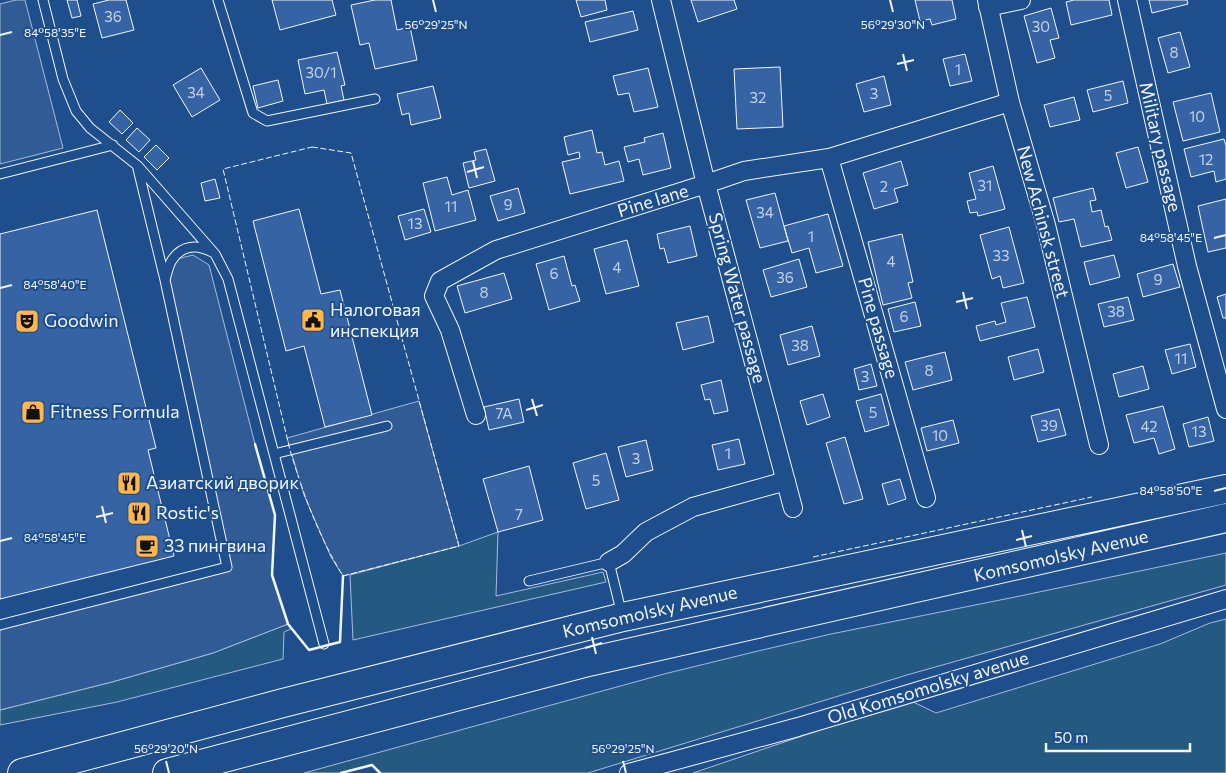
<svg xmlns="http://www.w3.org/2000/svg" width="1226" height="773" font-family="Commissioner,sans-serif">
<rect width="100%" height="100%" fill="#1f4e8c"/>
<path fill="#245a82" stroke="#a8bbd7" d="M498 532 496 596 603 572 606 582 353 640 350 575 459 546Z
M1226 553V585L907 675 588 773H380L372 765 341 773H304L664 674 758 651 831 634 1015 597Z
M1226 619V773H693L811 733 907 699 936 713 1160 644 1210 623Z
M288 624 291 629 284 632 283 659 117 702 0 725V710L112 682 213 653Z"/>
<path fill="#305b95" stroke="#a8bbd7" d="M16 0H25L63 148 0 164V4Z
M193 255 209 265 255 444 275 515 272 575 288 624 213 653 112 682 0 710V627L231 568 168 280 177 259Z
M419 401 459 546 343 576 331 557 304 495 287 438Z"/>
<path fill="#3563a3" stroke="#f2f6ff" d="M67 0H77L81 16 72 18Z
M109 0H126L134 30 102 38 93 4Z
M272 0H332L336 15 280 30Z
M375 0H391L397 30 410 27 417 60 375 69 369 43 360 45 351 5Z
M576 0H605L607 10 581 17Z
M691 0H734L737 9 698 22Z
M915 0H952L956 19 932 25 930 19 920 21Z
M1074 0H1109L1112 15 1071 25 1066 2Z
M1149 0H1187L1188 4 1152 13Z
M1051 8 1059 38 1050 40 1055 58 1037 63 1024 16Z
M633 11 638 30 590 42 585 22Z
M1180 32 1190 67 1168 73 1158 38Z
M337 52 345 85 341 86 344 100 327 104 324 90 305 94 298 60Z
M965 54 972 81 950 86 943 59Z
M780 67 783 127 737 129 734 69Z
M201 68 220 100 192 117 173 85Z
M648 68 658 107 634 112 629 93 618 95 613 76Z
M884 76 891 105 864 112 856 84Z
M278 80 283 101 258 108 253 86Z
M1123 81 1128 103 1093 112 1087 90Z
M433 86 441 118 411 125 409 113 402 115 397 94Z
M1211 93 1220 132 1183 141 1173 102Z
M1074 97 1080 120 1050 127 1044 105Z
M120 110 133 123 122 134 109 122Z
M137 128 150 140 139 152 126 140Z
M592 130 597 153 602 152 605 165 619 161 624 181 570 194 562 162 580 158 579 152 568 155 564 137Z
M663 133 671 168 643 175 639 159 628 162 624 147 645 142 644 138Z
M1224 139 1226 146V179L1216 182 1214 171 1191 177 1184 149Z
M156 145 169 158 157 170 144 157Z
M1138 147 1148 182 1126 188 1116 153Z
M486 149 495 181 469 188 463 163 476 160 474 152Z
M901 161 908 185 894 189 898 202 874 209 863 173Z
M993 166 1005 209 978 216 977 212 970 213 967 201 976 199 969 173Z
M447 177 452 195 468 190 476 220 435 231 423 183Z
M215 179 220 198 205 201 201 183Z
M518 188 525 213 498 221 490 196Z
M1093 188 1096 200 1090 201 1092 212 1101 210 1105 227 1108 226 1112 240 1081 247 1074 219 1059 222 1053 198Z
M775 193 788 241 760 248 746 200Z
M1226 199V248L1208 252 1198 206Z
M299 209 321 294 340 290 372 415 325 427 304 346 286 351 253 221Z
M424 209 431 232 405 240 398 216Z
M97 210 156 448 148 450 174 556 0 599V234Z
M828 214 843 266 816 273 809 248 792 253 784 226Z
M690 226 697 256 668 263 664 248 660 249 657 234Z
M1009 227 1024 283 1003 288 1000 276 992 279 980 235Z
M902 234 913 282 908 283 912 298 883 305 868 242Z
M627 240 639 286 606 294 594 249Z
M1114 255 1120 277 1090 285 1084 262Z
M564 256 572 286 575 285 580 301 549 310 536 264Z
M799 259 807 287 771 297 763 270Z
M1173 264 1180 287 1143 297 1137 274Z
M504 273 512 299 465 313 457 286Z
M1226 294V318H1223L1217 297Z
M1027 297 1035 327 980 341 976 326 995 321 996 325 1006 322 1001 303Z
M1128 297 1134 320 1104 327 1098 304Z
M915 302 921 326 894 332 888 309Z
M708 316 714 342 683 350 676 323Z
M812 326 820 356 788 365 780 335Z
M1190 344 1196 367 1172 374 1165 350Z
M1038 349 1044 372 1014 380 1008 357Z
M945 352 952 380 913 390 905 362Z
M871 364 877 386 859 390 854 369Z
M1143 366 1149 389 1119 397 1113 374Z
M721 380 728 411 714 414 710 399 705 400 701 385Z
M823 394 830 417 807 425 800 401Z
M881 394 889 425 865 432 856 401Z
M519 399 524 422 489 430 484 407Z
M1163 406 1175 449 1159 454 1154 438 1134 443 1126 415Z
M1059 409 1066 435 1038 442 1031 416Z
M1208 417 1214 441 1189 447 1183 424Z
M953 420 959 443 927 451 921 428Z
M845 437 863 499 844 504 826 443Z
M739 439 745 464 718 470 712 445Z
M646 440 653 470 626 477 618 447Z
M606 453 619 500 586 509 573 463Z
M529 466 543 520 498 532 483 479Z
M900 479 906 499 888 505 882 484Z"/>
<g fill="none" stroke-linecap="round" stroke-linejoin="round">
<g stroke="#f2f6ff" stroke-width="11">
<path id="lane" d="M43 0 63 79 76 111 90 128 138 166 215 254 228 279 324 644
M218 0 253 113 267 121 375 99
M0 174 113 145
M165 280C167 274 168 266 172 260 182 245 197 244 212 252
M274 454 387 426
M529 581 609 562 622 615
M0 625 227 567 165 280 138 169"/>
</g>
<g stroke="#f2f6ff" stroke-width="20">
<path id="street" d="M661 0 706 184 793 508
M987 0 1010 102 1046 225 1099 445
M1127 0 1187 266 1226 409
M988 7 1021 0
M829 158 926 498
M476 415 450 330 434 296 440 281 496 250 706 184 744 171 829 158 1010 102
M609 562 623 554 646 532 693 507 786 481
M629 773 798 727 1226 599"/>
</g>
<g stroke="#f2f6ff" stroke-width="30">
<path id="primary" d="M22 773 283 703 623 617 1226 489
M167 773 588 662 1226 518"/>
</g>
<use href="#lane" stroke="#1f4e8c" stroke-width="9"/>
<use href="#street" stroke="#1f4e8c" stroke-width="18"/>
<use href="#primary" stroke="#1f4e8c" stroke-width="28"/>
<path stroke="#f2f6ff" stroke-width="1" stroke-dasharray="6 2.5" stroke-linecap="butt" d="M312 147 351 153 459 546 343 576C319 537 303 494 290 450L223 169Z
M813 557 1092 497"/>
<path stroke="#f2f6ff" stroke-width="2.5" d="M255 444 275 515 272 575 288 624 309 650 340 642 343 576
M341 773 372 765 380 773"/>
</g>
<path fill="none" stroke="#f2f6ff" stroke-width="2" d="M433 0 436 12M890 0 893 12M0 35 12 32M903 54 907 71M897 64 914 60M473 161 477 178M467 172 484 167M1214 238 1226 235M0 288 12 285M963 292 967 309M956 302 973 298M532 399 537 416M526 410 543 405M1214 491 1226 488M102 506 106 523M96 517 113 513M1022 530 1026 547M1016 540 1032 536M0 541 12 538M592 637 596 654M585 648 602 643M166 761 169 773M623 761 626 773"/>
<defs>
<g id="civic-square" transform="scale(1.25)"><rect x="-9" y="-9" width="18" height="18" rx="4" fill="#ffb74d" stroke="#1f4e8c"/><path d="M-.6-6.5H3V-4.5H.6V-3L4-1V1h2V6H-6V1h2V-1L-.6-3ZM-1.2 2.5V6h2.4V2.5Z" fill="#111"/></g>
<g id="theatre-square" transform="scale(1.25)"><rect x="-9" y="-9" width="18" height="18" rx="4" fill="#ffb74d" stroke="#1f4e8c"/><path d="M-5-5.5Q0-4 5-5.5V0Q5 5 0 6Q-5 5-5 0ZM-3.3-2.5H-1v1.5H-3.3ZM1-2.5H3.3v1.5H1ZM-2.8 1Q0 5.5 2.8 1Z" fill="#111"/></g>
<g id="shop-square" transform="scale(1.25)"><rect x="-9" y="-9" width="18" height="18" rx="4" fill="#ffb74d" stroke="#1f4e8c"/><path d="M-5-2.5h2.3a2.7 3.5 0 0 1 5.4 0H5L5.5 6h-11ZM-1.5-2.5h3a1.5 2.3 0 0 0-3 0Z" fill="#111"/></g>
<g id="restaurant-square" transform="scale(1.25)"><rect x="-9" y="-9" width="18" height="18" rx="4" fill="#ffb74d" stroke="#1f4e8c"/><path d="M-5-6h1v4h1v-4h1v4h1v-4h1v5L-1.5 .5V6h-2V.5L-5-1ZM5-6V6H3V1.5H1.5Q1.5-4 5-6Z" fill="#111"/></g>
<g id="cafe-square" transform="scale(1.25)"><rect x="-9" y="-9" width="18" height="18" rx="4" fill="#ffb74d" stroke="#1f4e8c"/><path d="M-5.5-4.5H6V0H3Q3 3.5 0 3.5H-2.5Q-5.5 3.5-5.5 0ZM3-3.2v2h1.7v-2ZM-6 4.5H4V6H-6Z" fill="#111"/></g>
</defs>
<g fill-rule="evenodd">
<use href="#civic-square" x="313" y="320"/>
<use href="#theatre-square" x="27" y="321"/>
<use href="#shop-square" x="33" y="412"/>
<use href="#restaurant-square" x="129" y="483"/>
<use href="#restaurant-square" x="139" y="513"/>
<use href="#cafe-square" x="147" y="546"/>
</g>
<g text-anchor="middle" stroke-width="4" stroke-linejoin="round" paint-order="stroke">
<g font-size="15" fill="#c3d1e8">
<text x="113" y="22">36</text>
<text x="1041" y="32">30</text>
<text x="1174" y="58">8</text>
<text x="958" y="75">1</text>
<text x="321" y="78">30/1</text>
<text x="196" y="98">34</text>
<text x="874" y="99">3</text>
<text x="1108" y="101">5</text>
<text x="758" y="103">32</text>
<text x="1197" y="122">10</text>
<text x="1206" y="165">12</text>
<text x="985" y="191">31</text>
<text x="884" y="192">2</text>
<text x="508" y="210">9</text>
<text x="451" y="212">11</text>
<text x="765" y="218">34</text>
<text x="415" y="229">13</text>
<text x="811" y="242">1</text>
<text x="1001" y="261">33</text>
<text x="891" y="267">4</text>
<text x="617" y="273">4</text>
<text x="554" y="279">6</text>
<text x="785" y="283">36</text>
<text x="1158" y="285">9</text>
<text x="484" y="298">8</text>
<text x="1116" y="317">38</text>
<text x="904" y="322">6</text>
<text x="800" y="351">38</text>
<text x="1181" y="364">11</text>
<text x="929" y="376">8</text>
<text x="865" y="382">3</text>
<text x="873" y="418">5</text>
<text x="504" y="419">7А</text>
<text x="1049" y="431">39</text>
<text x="1149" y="432">42</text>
<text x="1199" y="437">13</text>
<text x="940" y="441">10</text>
<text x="728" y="459">1</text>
<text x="636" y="464">3</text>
<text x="596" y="486">5</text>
<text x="519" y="520">7</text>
</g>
<g font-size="18" fill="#f2f6ff" stroke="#1f4e8c">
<text transform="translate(1160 147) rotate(77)" y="6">Military passage</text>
<text transform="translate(653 201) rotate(-17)" y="6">Pine lane</text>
<text transform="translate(1043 222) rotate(75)" y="6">New Achinsk street</text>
<text transform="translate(737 298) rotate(75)" y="6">Spring Water passage</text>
<text transform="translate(878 328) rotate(74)" y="6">Pine passage</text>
<text transform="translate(1061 556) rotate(-13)" y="6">Komsomolsky Avenue</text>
<text transform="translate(650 612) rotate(-13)" y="6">Komsomolsky Avenue</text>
<text transform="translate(928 688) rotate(-17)" y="6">Old Komsomolsky avenue</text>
</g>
<g font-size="18" fill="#f2f6ff" stroke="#1f4e8c" text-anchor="start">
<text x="330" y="316">Налоговая<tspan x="330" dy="21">инспекция</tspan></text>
<text x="44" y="327">Goodwin</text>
<text x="50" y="418">Fitness Formula</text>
<text x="146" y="489">Азиатский дворик</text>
<text x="156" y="519">Rostic's</text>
<text x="164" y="552">33 пингвина</text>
</g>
</g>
<g font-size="12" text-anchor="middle" fill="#f2f6ff" stroke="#1f4e8c" stroke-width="4" stroke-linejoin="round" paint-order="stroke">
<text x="436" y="29">56°29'25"N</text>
<text x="893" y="29">56°29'30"N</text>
<text x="55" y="37">84°58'35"E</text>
<text x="1171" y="242">84°58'45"E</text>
<text x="55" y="289">84°58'40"E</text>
<text x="1171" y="495">84°58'50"E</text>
<text x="55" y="542">84°58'45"E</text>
<text x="166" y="753">56°29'20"N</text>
<text x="623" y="753">56°29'25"N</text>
</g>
<path d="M1046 743v8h144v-8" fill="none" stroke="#f2f6ff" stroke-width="2.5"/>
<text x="1054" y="743" font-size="15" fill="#f2f6ff" stroke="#1f4e8c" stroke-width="4" paint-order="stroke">50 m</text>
</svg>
